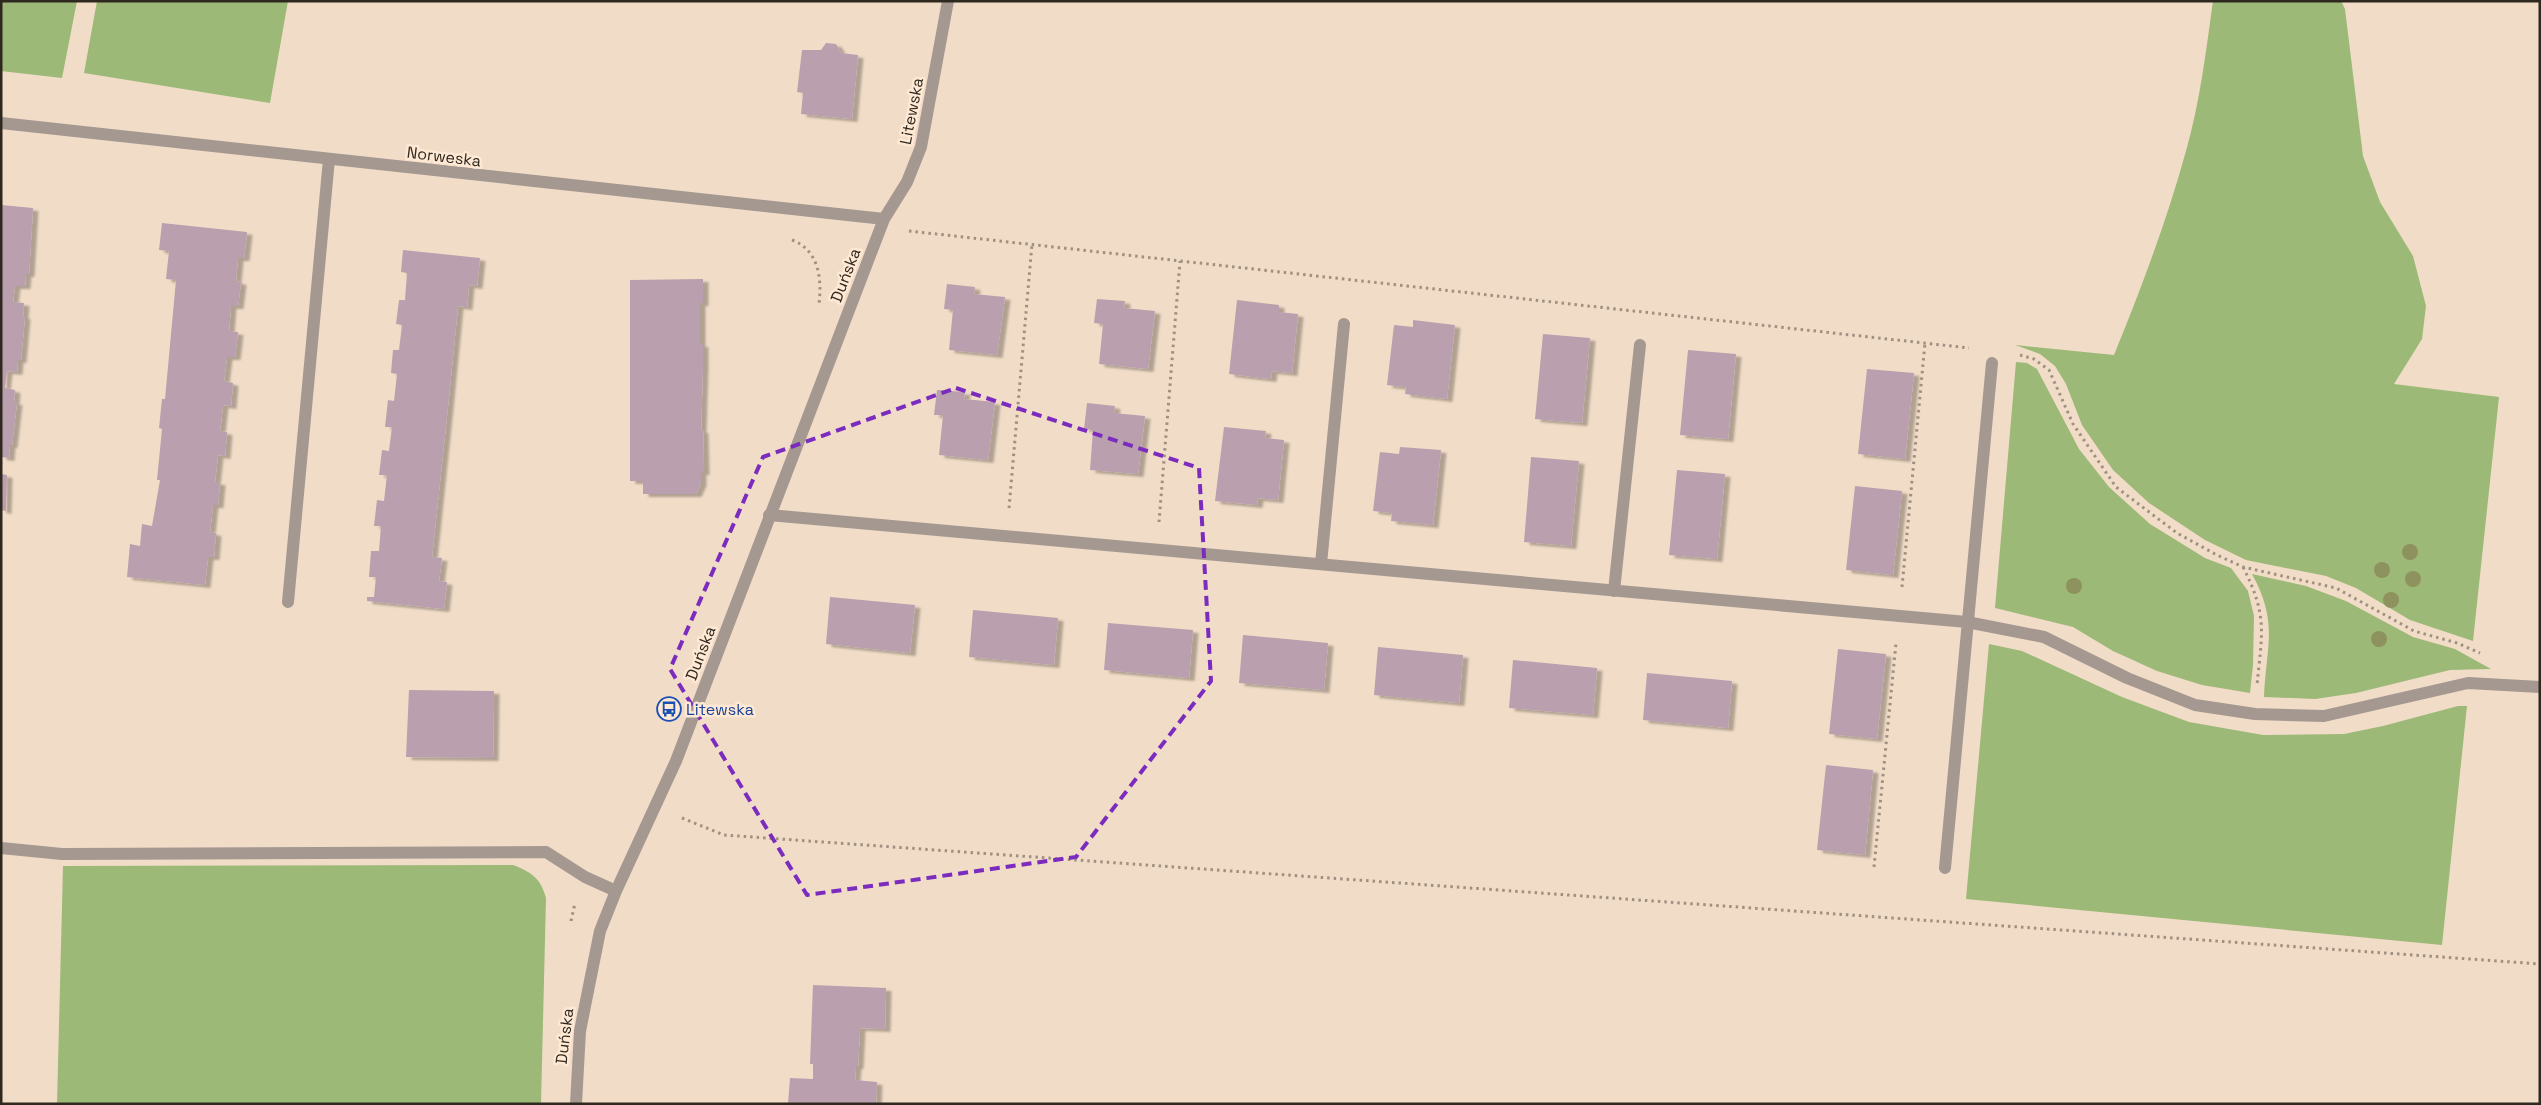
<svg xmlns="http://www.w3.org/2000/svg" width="2541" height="1105" font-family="'Space Grotesk',sans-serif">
<defs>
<filter id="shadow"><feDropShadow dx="5.5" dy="3" stdDeviation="1" flood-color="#0004"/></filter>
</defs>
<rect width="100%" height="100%" fill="#f1dcc7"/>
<path fill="#9cb977" d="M1 1H77L62 78 1 71Z
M97 1H288L270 103 84 73Z
M2213 1H2341L2345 9 2363 156 2380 202 2413 256 2426 306 2422 339 2394 384 2499 397 2473 641 2410 620 2356 588 2326 576 2246 560 2205 540 2149 503 2113 470 2082 425 2066 384 2055 366 2040 354 2015 345 2114 355C2141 289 2167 220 2186 151 2200 102 2206 51 2213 1Z
M2016 362 2027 363 2037 369 2079 449 2109 487 2150 524 2205 558 2231 568 2248 591 2254 616 2253 665 2250 693 2202 685 2157 671 2113 651 2073 627 1995 608Z
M2252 574 2306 586 2346 601 2413 637 2455 649 2491 669 2450 670 2356 693 2315 699 2264 697C2266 646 2279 623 2252 574Z
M1989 644 2022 651 2122 697 2189 722 2263 735 2344 734 2383 726 2458 706H2467L2442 945 1966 899Z
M513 865C532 872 541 879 546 898L541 1104H57L63 866Z"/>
<path fill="#ba9fae" filter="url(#shadow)" d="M826 43 836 44 841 53 858 55 852 119 801 114 803 93 797 92 802 50H821Z
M1 205 33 208 29 274H26L25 286H15L13 302 24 303 23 316H25L21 360H18L17 372 7 371 5 388 15 390 14 402H17L12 445H10L9 458 1 457Z
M162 223 247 232 244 258H238L236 281 241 282 238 306H231L229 331 238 332 235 357H227L224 381 233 383 231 406 223 405 220 431 227 432 225 456 218 455 215 482H220L218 505H213L210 532 216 533 214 557H208L205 585 127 577 130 544 140 546 142 524 152 526 160 480H157L162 429 159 428 162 399H165L176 280 166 279 169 251 159 250Z
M403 250 480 258 477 286 469 285 467 307 458 306 448 406 432 557 442 558 439 581 447 582 444 609 367 601V597H374L376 577H369L371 551H379L381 526H374L377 500 384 501 387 475H379L382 450 389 451 392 427H385L388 400 394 401 397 374 391 373 393 350H399L402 325 396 324 399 300H405L407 273 401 272Z
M703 279V303H700V344H703V365L701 430H703L704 472H701V483L696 494H643V481H630V280Z
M947 284 975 287 974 294 1005 297 997 355 949 350 953 310 944 309Z
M1097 299 1125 301 1124 308 1155 311 1148 369 1099 364 1103 324 1094 323Z
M1237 300 1279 305V312L1298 314 1292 373 1272 371 1271 379 1229 374Z
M1413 320 1455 325 1447 399 1405 394 1406 387 1387 385 1394 325 1413 327Z
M1543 334 1590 338 1582 423 1535 419Z
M1688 350 1736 354 1728 439 1680 435Z
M1867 369 1914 373 1905 459 1858 454Z
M937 390 965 392 964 399 995 402 988 460 939 455 943 415H934Z
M1087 403 1115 406 1114 413 1145 416 1138 474 1090 470 1093 430 1084 429Z
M1224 427 1266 431 1265 438 1284 440 1278 500 1258 498 1257 505 1215 501Z
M1400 447 1441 450 1433 525 1391 521 1392 513 1373 511 1380 452 1399 454Z
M1531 457 1579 461 1571 546 1524 542Z
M1677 470 1725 474 1717 559 1669 555Z
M1 474 7 475 6 511 1 510Z
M1855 486 1902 491 1893 575 1846 570Z
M830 597 915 605 910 653 826 644Z
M973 610 1058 618 1054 665 969 657Z
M1108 623 1193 630 1189 678 1104 670Z
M1243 635 1328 643 1324 690 1239 683Z
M1378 647 1463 655 1459 703 1374 695Z
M1838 649 1886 654 1877 739 1829 734Z
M1513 660 1597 668 1593 715 1509 708Z
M1647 673 1732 681 1728 728 1643 720Z
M409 690 494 691 493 758 406 757Z
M1826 765 1873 770 1865 855 1817 850Z
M813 985 886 988 885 1029 860 1028 858 1066H856L855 1080 877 1082 876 1104H788L790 1078 813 1079V1064H810Z"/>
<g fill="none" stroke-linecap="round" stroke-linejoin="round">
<path stroke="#9f9080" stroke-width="3" stroke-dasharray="2.5 4" stroke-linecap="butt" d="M909 231 1969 348
M792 240C819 250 822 279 819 304
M2020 355 2034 359 2049 370 2073 424 2116 487 2177 533 2215 554 2243 567 2336 588 2414 631 2457 643 2480 653
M1009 508 1032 244
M1159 522 1180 261
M2243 567C2268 616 2262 633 2257 685
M1902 587 1925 343
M682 818 724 835 2540 964
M1874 867 1896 643
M571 921 575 903"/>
<path stroke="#a49891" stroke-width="12" d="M769 515 1967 622 2044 637 2127 678 2195 705 2255 714 2324 716 2468 683 2540 687
M1321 564 1344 324
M1614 591 1640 345
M288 602 329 159
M1945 868 1992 363"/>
<path stroke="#a49891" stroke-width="12" d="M1 123 884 219
M1 848 62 854 546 852 585 877 616 891
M576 1104 580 1031 600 931 616 891 676 761 884 219 907 182 921 147 948 1"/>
</g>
<g fill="#8d925f">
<circle cx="2410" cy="552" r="8"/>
<circle cx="2382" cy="570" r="8"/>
<circle cx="2413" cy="579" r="8"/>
<circle cx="2074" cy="586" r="8"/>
<circle cx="2391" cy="600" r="8"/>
<circle cx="2379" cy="639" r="8"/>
</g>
<path fill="none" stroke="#7b2cbf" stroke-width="4" stroke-dasharray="10 6" stroke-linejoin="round" d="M956 388 1199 468 1211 681 1076 857 807 895 670 669 763 457Z"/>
<defs>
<g id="bus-ring" transform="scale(1.25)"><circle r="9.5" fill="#ffe9d4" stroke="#1a4fb4" stroke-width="1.5"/><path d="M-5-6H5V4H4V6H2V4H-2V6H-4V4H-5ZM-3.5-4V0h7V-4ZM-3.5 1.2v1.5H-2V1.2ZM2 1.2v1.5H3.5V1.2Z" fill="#1a4fb4"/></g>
</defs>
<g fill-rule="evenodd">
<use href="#bus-ring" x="669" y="709"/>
</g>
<g text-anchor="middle" stroke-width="5" stroke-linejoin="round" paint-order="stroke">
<g font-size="16" fill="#2f281f" stroke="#ffe9d4">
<text transform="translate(911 111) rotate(-79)" y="6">Litewska</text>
<text transform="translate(444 156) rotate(7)" y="6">Norweska</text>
<text transform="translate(845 275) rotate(-69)" y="6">Duńska</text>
<text transform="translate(700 653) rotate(-69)" y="6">Duńska</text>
<text transform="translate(564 1036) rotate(-83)" y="6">Duńska</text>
</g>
<g font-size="16" fill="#164399" stroke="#ffe9d4" text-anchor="start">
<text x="686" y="715">Litewska</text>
</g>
</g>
<rect width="2541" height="1105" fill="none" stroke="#2f281f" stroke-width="5"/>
</svg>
